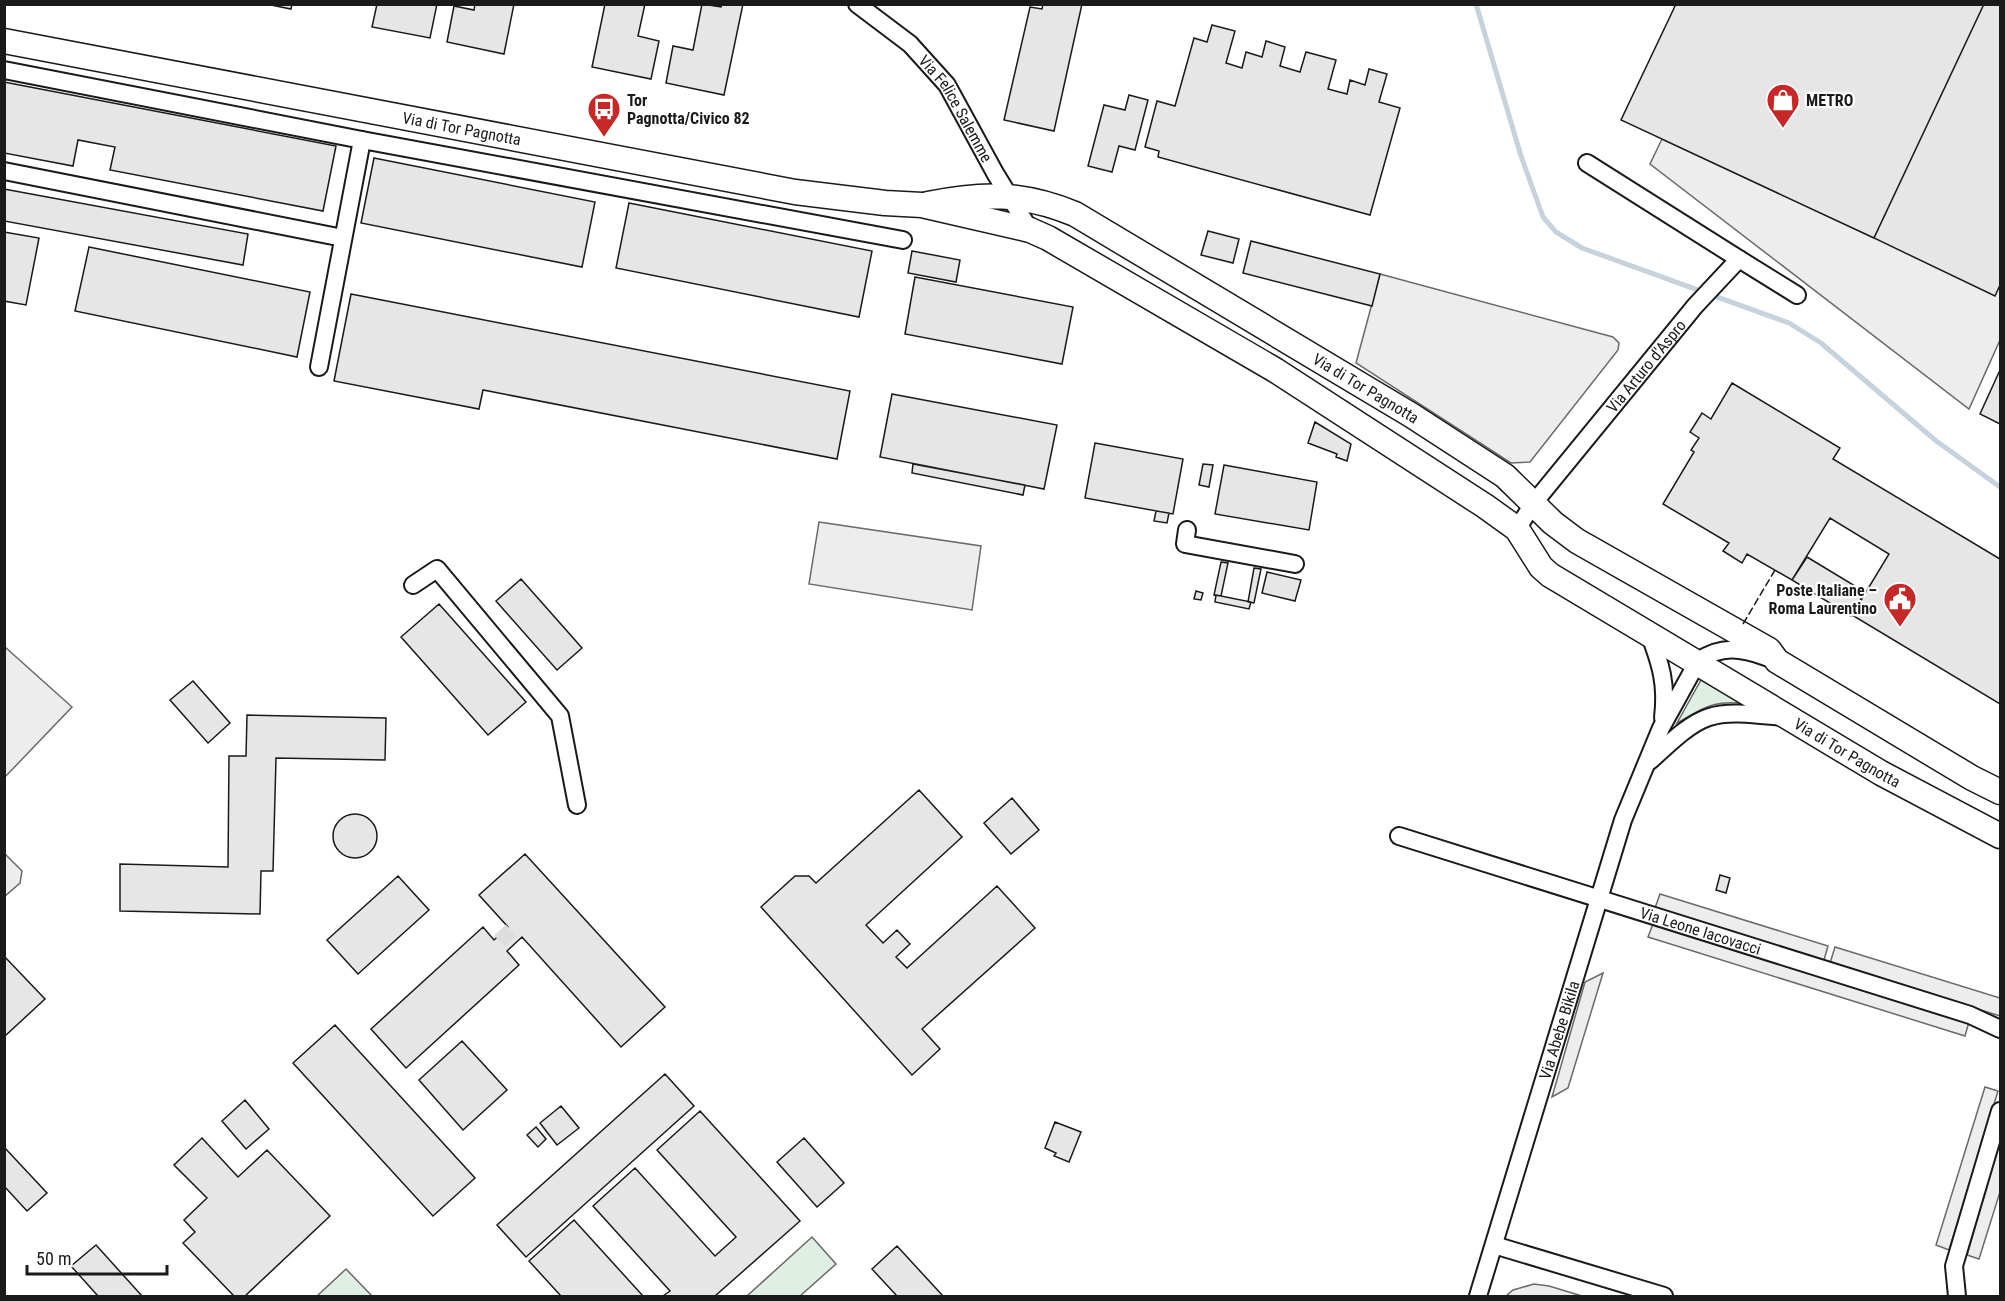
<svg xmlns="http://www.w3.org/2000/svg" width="2005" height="1301" font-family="'Roboto Condensed',sans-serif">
<rect width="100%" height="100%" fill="#fff"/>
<path fill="#e0efe3" stroke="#6a6a6a" stroke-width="1.5" d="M1705 679 1747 704C1714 699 1704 708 1677 723L1701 680Z
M812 1237 836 1264 800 1296H747Z
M346 1269 372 1296H317Z"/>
<path fill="#ededed" stroke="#6a6a6a" stroke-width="1.5" d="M1984 5H2000V340L1969 409 1650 164 1662 139 1874 238Z
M1380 274 1613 337 1619 343 1618 350 1530 462 1511 463 1356 363Z
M819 522 981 546 972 610 809 584Z
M5 647 72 707 5 777Z
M5 854 22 871 20 883 5 896Z
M1660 894 1828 946 1824 960 1655 908Z
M1653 924 1969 1022 1965 1036 1648 937Z
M1835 947 2000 998V1016L1830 963Z
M1603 973 1568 1088 1552 1097 1585 982Z
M1985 1087 1998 1091 1949 1250 1936 1245Z
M2000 1141V1192L1979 1259 1967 1255Z
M1534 1284 1549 1286 1582 1296H1506L1513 1290Z"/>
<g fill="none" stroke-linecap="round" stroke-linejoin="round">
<path stroke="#c6d2dc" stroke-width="5" d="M1476 4 1521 156 1543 217 1556 232 1582 248 1789 323 1821 343 1935 440 2000 487"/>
</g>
<path fill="#e6e6e6" stroke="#1a1a1a" stroke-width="1.5" d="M266 4H292L291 9Z
M377 4H437L430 38 372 27Z
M475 4H514L504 54 447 42 454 6 474 10Z
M605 4H645L638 36 659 41 651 79 592 67Z
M702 4 721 7 722 4H743L724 95 666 83 673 46 693 50Z
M1043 4H1082L1054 131 1004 120 1030 7 1042 9Z
M1676 4H1984L1874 238 1621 120Z
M1984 4H2000V285L1995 296 1874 238Z
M1212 25 1235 31 1226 63 1242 68 1246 52 1262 57 1266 41 1285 47 1280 66 1300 72 1306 52 1336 60 1328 89 1347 94 1350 80 1365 85 1369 69 1387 74 1379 102 1400 108 1370 215 1158 157 1159 151 1145 147 1157 101 1175 106 1194 38 1207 42Z
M4 82 336 146 323 211 110 170 115 147 78 140 73 166 4 153Z
M1129 95 1148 100 1135 150 1119 146 1112 172 1088 166 1104 105 1125 110Z
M374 158 595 202 582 267 361 223Z
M4 189 248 234 243 265 4 221Z
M629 203 872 251 859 317 616 268Z
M1208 231 1239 239 1233 263 1201 255Z
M4 232 39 238 26 305 4 301Z
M1251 241 1380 274 1372 306 1243 273Z
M89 247 310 292 297 357 75 311Z
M912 251 960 260 956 282 908 273Z
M915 277 1073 307 1062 364 905 334Z
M351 294 850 391 837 459 483 390 479 409 334 381Z
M2000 370V424L1980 414Z
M1732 383 1840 448 1833 459 2000 559V704L1852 615 1889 554 1830 518 1792 580 1747 554 1742 563 1723 551 1729 543 1663 504 1694 452 1691 450 1699 438 1690 432 1702 413 1711 419Z
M892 394 1057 425 1044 489 880 457Z
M1315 422 1351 444 1347 461 1336 457 1337 454 1308 443Z
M1095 443 1183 459 1173 514 1085 498Z
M913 464 1025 485 1023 495 912 473Z
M1203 464 1213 465 1209 487 1199 485Z
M1224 465 1317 482 1309 530 1215 514Z
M1156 511 1169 513 1167 523 1154 521Z
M1807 557 1865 592 1851 616 1792 580Z
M1221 562 1228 563 1221 596 1214 595Z
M1254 568 1261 569 1254 603 1248 602Z
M1267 572 1301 580 1295 601 1262 593Z
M521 579 582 648 557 670 496 601Z
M1196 591 1203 593 1201 600 1194 599Z
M1216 595 1251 602 1249 609 1215 602Z
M439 604 526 702 488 735 401 637Z
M193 681 230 723 208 743 170 700Z
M247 715 386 718 385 760 276 758 273 871H261L260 914 120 911V864L228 867 229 756H246Z
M919 790 962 837 866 925 883 943 897 930 910 944 896 957 907 968 997 886 1035 928 922 1029 940 1049 912 1075 761 907 795 876H809L816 883Z
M1012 798 1039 830 1011 854 984 823Z
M333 836a22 22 0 1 1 44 0a22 22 0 1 1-44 0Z
M525 854 665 1007 621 1047 522 937 507 951 519 965 406 1068 371 1029 483 927 494 940 508 927 479 895Z
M1720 875 1730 878 1726 893 1716 890Z
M398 876 429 910 358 974 327 940Z
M4 956 45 999 5 1036 4 1035Z
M335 1025 475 1178 433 1216 293 1063Z
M462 1041 507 1090 463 1130 419 1080Z
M665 1074 694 1106 526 1257 497 1225Z
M245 1100 269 1129 246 1149 222 1121Z
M561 1106 579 1128 557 1145 540 1123Z
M700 1111 800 1221 715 1296H663L670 1291 593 1206 635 1168 715 1256 736 1237 657 1150Z
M1055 1122 1081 1132 1069 1162 1054 1156 1056 1153 1045 1148Z
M536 1127 546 1139 538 1147 527 1135Z
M202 1138 238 1177 267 1150 330 1216 245 1296H234L183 1243 195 1232 184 1220 207 1198 174 1165Z
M804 1138 844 1183 817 1207 777 1162Z
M4 1147 47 1193 27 1211 4 1186Z
M574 1220 643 1296H561L529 1261Z
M96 1245 142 1296H98L71 1266Z
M897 1246 943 1296H897L872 1269Z"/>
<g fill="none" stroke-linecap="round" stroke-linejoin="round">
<path stroke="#ddd" stroke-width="16" stroke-dasharray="16 8" stroke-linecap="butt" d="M500 930 515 946"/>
<g stroke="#1a1a1a" stroke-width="20">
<g id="street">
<path id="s1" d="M857 4 910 44 947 85 995 173 1030 230"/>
<path d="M4 70 362 140"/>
<path d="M1587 163 1739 259"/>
<path d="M4 171 343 238"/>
<path d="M319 367 362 140 903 240"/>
<path id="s2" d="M1517 529 1533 504 1695 306 1739 259 1797 295"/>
<path d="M1187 530 1185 544 1295 564"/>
<path d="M413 585 437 569 560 716 577 805"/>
<path d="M1649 633C1661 665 1667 684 1663 718"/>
<path d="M1650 761C1704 711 1708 709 1782 717"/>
<path id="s3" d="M1399 836 1970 1015 2000 1029"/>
<path d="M1494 1245 1664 1296"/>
<path id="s4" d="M1478 1296 1623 820 1661 728 1698 661C1721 645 1741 648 1766 657"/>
<path d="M1957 1296 1954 1266 2000 1111"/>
</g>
</g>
<g stroke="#1a1a1a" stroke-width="27">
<g id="secondary">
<path id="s5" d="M4 41 795 192 885 203 922 205 1030 230 1048 238 1275 370 1485 506 1517 529 1541 567 1550 575 1881 773 2000 836"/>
<path id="s6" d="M928 204C982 193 1022 192 1075 214L1411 415 1505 476 1553 523 1577 541 1769 650 1777 661 1972 778 2000 792"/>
</g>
</g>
<use href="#street" stroke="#fff" stroke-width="16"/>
<use href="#secondary" stroke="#fff" stroke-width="24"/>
<path stroke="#1a1a1a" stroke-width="1.5" stroke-dasharray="8 3" stroke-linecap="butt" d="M1743 624 1775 570"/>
</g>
<defs>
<g id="shop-pin" transform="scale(1.725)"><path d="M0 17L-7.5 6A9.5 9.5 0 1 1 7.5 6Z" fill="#c62828" stroke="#fff"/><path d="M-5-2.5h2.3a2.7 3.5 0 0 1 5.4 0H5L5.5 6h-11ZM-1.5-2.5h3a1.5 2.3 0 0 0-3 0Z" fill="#fff"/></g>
<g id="bus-pin" transform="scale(1.725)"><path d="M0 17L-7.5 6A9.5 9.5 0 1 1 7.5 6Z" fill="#c62828" stroke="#fff"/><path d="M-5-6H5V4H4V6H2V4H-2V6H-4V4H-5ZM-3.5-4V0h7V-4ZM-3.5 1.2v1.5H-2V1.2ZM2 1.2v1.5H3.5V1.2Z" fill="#fff"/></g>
<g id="civic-pin" transform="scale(1.725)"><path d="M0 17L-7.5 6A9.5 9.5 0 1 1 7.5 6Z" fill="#c62828" stroke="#fff"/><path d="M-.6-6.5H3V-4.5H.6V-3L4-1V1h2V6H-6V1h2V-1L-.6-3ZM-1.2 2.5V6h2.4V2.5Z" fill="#fff"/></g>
</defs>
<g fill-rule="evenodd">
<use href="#shop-pin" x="1783" y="100"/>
<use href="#bus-pin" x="604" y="109"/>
<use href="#civic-pin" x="1900" y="599"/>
</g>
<g text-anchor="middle" stroke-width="4.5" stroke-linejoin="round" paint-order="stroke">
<g font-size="16" font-weight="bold" fill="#1a1a1a" stroke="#fff" text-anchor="start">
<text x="627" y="106">Tor<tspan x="627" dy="18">Pagnotta/Civico 82</tspan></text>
<text x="1806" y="106">METRO</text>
<text x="1877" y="596" text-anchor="end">Poste Italiane –<tspan x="1877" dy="18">Roma Laurentino</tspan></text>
</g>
<g font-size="16" fill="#1a1a1a" stroke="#fff">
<text dy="6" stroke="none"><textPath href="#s1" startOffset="146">Via Felice Salemme</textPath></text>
<text dy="6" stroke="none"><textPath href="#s5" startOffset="466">Via di Tor Pagnotta</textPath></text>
<text dy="6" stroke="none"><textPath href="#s2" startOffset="208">Via Arturo d'Aspro</textPath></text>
<text dy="6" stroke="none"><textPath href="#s6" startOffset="489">Via di Tor Pagnotta</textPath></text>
<text dy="6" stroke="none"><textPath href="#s5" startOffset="2019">Via di Tor Pagnotta</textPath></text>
<text dy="6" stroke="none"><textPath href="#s3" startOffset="316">Via Leone Iacovacci</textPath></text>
<text dy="6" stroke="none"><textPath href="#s4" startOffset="278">Via Abebe Bikila</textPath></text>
</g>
</g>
<rect width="2005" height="1301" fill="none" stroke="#1a1a1a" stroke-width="12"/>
<path d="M27 1265v9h140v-9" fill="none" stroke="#1a1a1a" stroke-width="3"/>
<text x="36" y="1265" font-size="18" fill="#1a1a1a" stroke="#ffffff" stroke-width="4.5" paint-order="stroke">50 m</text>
</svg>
